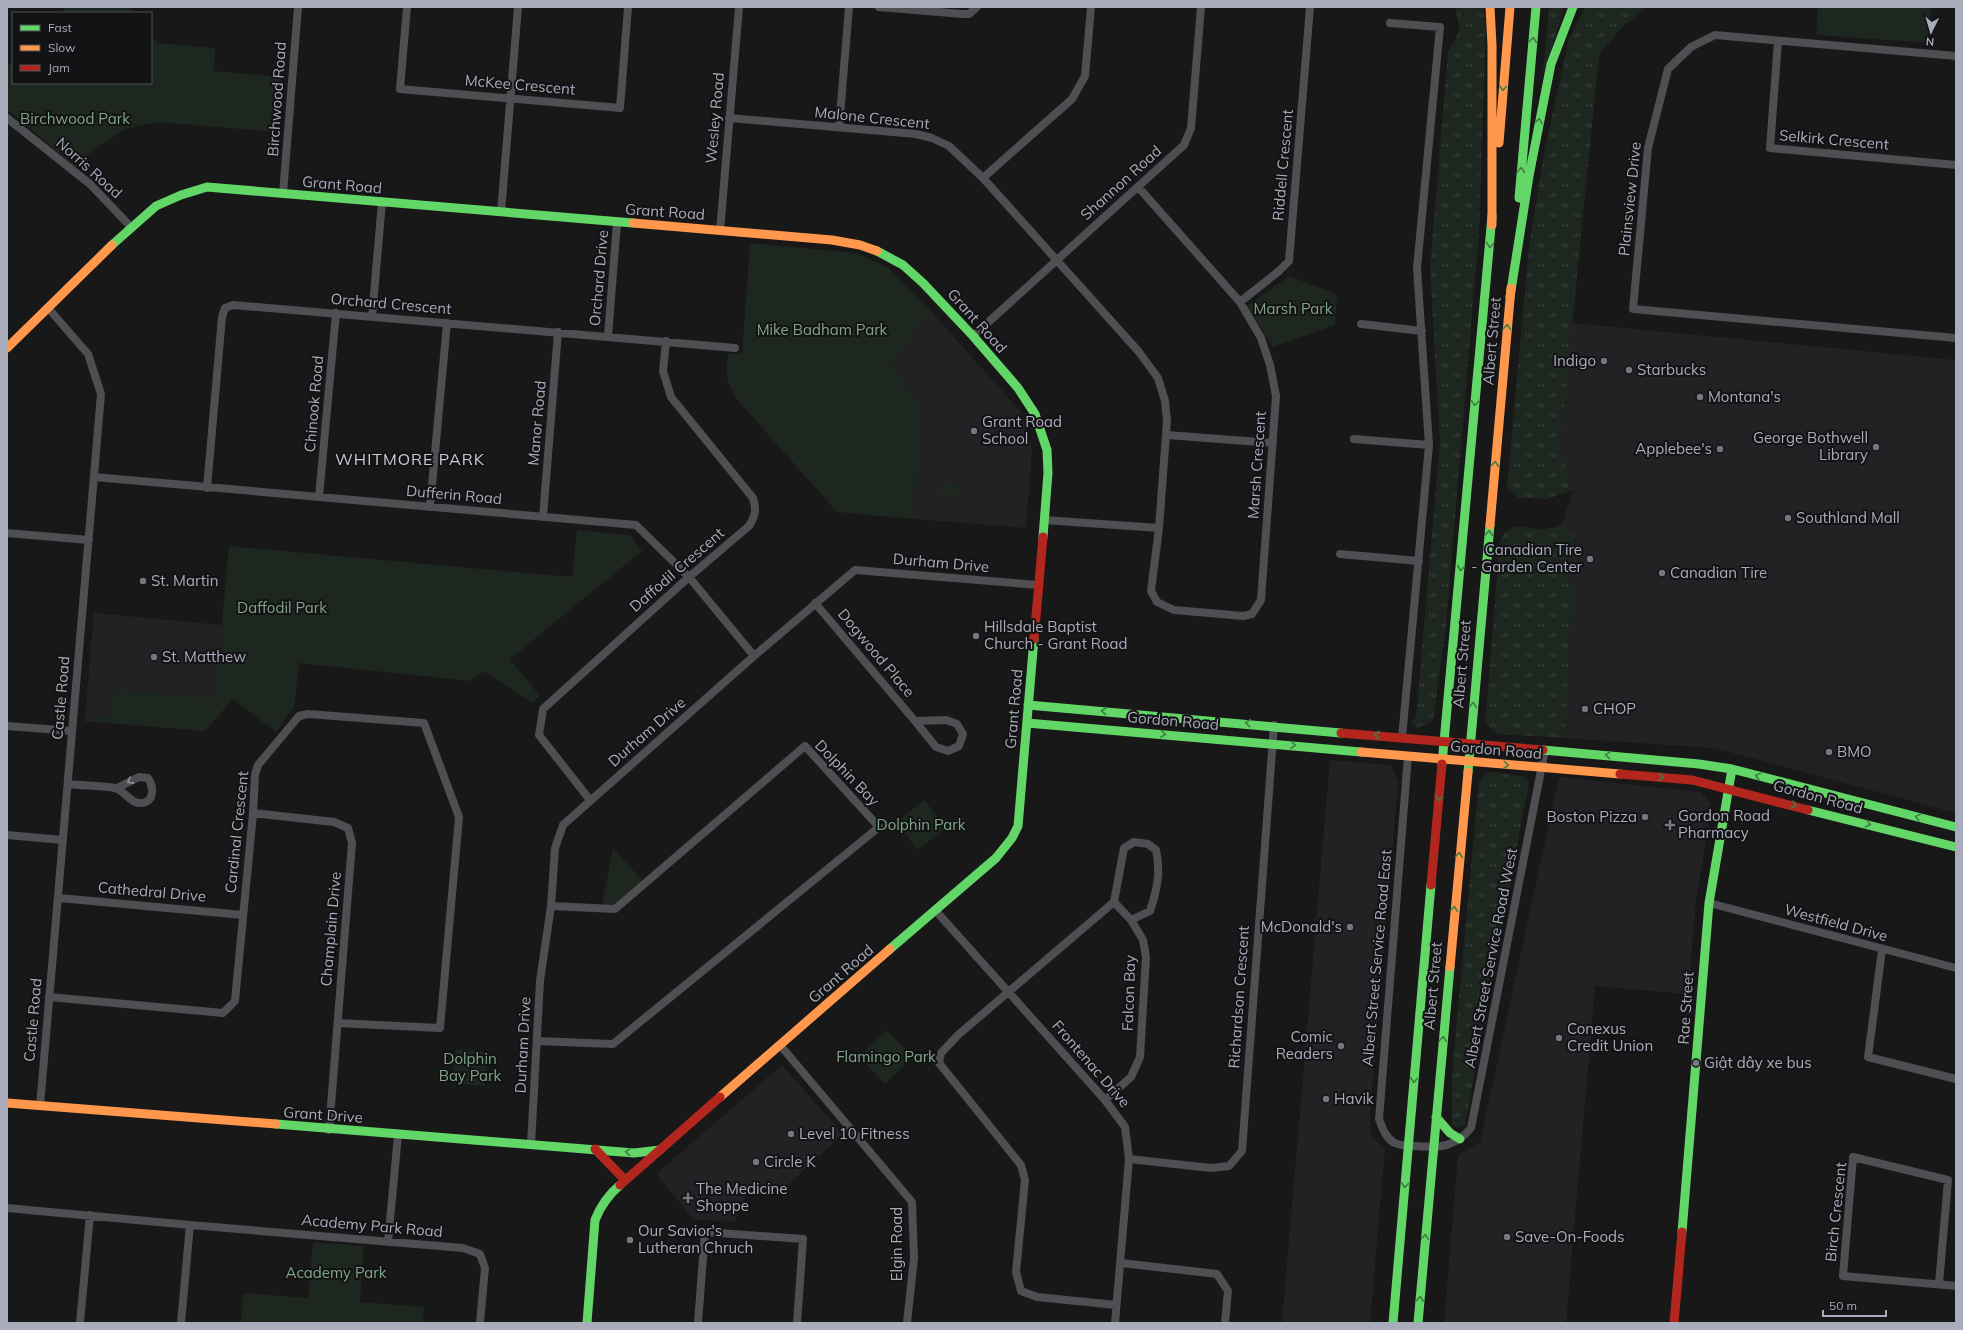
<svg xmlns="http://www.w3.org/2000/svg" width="1963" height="1330" font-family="Mulish,sans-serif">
<defs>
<pattern id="grass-tufts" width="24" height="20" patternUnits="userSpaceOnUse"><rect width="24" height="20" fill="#1e2620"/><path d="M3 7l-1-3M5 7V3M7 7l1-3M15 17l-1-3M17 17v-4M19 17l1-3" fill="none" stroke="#3c433e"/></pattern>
</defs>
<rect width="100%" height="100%" fill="#181818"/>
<path fill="#222225" d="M931 311 1021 412 1032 449 1026 528 914 519 923 412 893 364Z
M1572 323 1956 360V813L1714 748 1564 738 1575 588 1571 583 1575 535 1562 525 1573 490 1560 448Z
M94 613 222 625 215 698 113 689 111 718 85 716Z
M1330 760 1391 765 1398 782 1370 1113 1371 1135 1385 1149 1370 1323H1282Z
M1559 777 1701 792 1712 806 1696 900 1688 994 1595 986 1566 1323H1444L1458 1155 1480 1142Z
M782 1065 843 1134 788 1185H750L735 1221 694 1220 656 1174Z"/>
<path fill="url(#grass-tufts)" d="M1455 7H1483L1486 24 1479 232 1446 626 1433 721 1417 728 1411 722 1416 718 1440 443 1430 267 1448 52 1460 30Z
M1549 7H1565L1543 74Z
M1585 7H1647L1620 29 1599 55 1560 448 1573 490 1546 499 1518 498 1507 487 1529 247 1544 152 1569 39Z
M1562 525 1575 535 1571 583 1575 588 1564 738 1498 734 1485 723 1500 540C1512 519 1523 529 1543 529 1549 529 1556 526 1562 525Z
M1489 772 1523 776 1529 782 1465 1125 1458 1128 1452 1124V1073L1479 780Z"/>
<path fill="#1e2620" d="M66 7H130L134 13H60Z
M1818 7H1931L1928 43 1816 35Z
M151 35 157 43 215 48 214 71 282 77 278 132 156 122 125 129 91 152 76 167 7 109V67L13 61V83H151Z
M750 243 856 253 887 267 931 311 893 364 923 412 914 519 837 512 740 403C726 382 725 379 728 354H742Z
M1289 276 1337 294 1335 325 1273 347 1247 306Z
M940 483 960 485 958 499 939 497Z
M577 530 630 535 642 551 510 659 540 696 532 703 484 671 470 681 299 663 294 707 276 732 233 699 205 731 84 721 85 716 110 718 113 689 215 698 229 546 572 577Z
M924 800 946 827 918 850 896 823Z
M613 848 642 880 614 905 602 904Z
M887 1030 913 1057 885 1084 859 1057Z
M456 1049 488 1052 485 1086 452 1083Z
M313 1242 364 1246 360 1302 424 1307 423 1323H241L243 1293 308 1298Z"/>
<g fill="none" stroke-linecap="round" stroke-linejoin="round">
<path stroke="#4e4e53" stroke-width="8" d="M407 7 400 89 620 108 628 7
M879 7 963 14H969L977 7
M1390 23 1440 27 1417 268 1429 445 1402 738
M1778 41 1770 148 1956 165
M1956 56 1715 35 1691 47 1668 69 1648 148 1633 309 1956 338
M7 118 90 184 131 227
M729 118 916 134 932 138 949 146 983 178 1139 352 1158 378 1165 401 1167 421 1159 528 1151 591 1157 602 1174 610 1243 616 1252 614 1261 600 1276 396 1270 365 1261 338 1240 302 1139 188
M839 127 849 7
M983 178 1072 99 1085 76 1091 7
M283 194 298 7
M501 212 518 7
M720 231 739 7
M1240 302 1279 271 1289 261 1310 7
M372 317 382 202
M1361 324 1422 331
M608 336 617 223
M973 336 1184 145 1191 128 1201 7
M1167 435 1273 443
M1354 439 1429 445
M94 477 636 525 689 577 754 656
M207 488 222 317 225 308 233 305 735 348
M319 497 336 313
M430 507 447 323
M543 517 558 332
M1044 520 1159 528
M7 533 89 540
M1340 554 1419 561
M815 603 915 721
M946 720 957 724 963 734 959 746 948 751 936 747 915 721Z
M7 726 72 731
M1408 756 1379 1119C1382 1127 1385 1137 1393 1142 1399 1146 1409 1146 1415 1146 1439 1148 1454 1148 1471 1128L1545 750
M68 784C84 786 100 785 115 788 124 790 129 802 139 803 155 804 154 787 148 778L139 777 117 788
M590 800 539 735 543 709 689 577 749 526C755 516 757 510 753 498L671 397 663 371 666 341
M253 813 334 822 348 828 352 843 329 1130
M7 835 63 840
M59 898 243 915
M1114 902 1124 848 1134 842 1148 844 1156 850C1161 872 1157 890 1150 911L1131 920
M1709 903 1956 968
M935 910 1105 1100 1125 1127 1129 1159 1115 1323
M1882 950 1868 1057 1956 1079
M49 997 223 1013 235 1001 253 813 255 775 258 765 299 716 308 714 424 723 459 817 440 1028 338 1023
M537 1041 613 1044 879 827 805 746 615 909 551 906
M780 1045 912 1202 914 1258 907 1323
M1105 1100 1131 1077 1140 1057 1146 957 1143 940 1131 920 1114 902 958 1035 941 1053 939 1063 1021 1165 1025 1180 1016 1272 1021 1291 1037 1297 1116 1305
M40 1106 101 394 88 354 48 308
M531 1145 540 981 551 906 555 848 563 825 754 656 855 570 1038 585
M1129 1159 1211 1168 1229 1166 1242 1151 1274 725
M7 1208 190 1225
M388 1242 398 1135
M1121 1263 1217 1274 1228 1291 1225 1323
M1939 1284 1948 1180 1853 1157 1843 1276 1956 1286
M80 1323 90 1215
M181 1323 190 1225 463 1248 480 1254 485 1268 480 1323
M698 1323 705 1232 803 1239 797 1323"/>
<path stroke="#63d668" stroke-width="9" d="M1519 198 1536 7
M112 245 156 206 181 195 207 187 633 223
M877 251 903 265 923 283 973 336 1018 388 1035 414 1047 450 1048 473 1043 537
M1510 297 1529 176 1551 64 1573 7
M1028 705 1341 733
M1027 723 1361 752
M1543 750 1699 764 1732 769 1956 827
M1442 764 1492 216
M1468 772 1490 525
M1808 810 1956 847
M890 949 996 858 1012 838 1018 826 1034 639
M1436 1117 1450 1133 1460 1139
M276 1124 634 1153 660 1150
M1682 1232 1709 903 1732 769
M587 1323 595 1220C601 1205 608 1195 620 1185
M1393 1323 1431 885
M1418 1323 1450 967"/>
<path stroke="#ff974d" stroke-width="9" d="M1490 7 1492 45V225
M1499 143 1510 7
M633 223 832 240 860 245 877 251
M7 348 112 245
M1490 525 1511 288
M1361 752 1620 774
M1450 967 1468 772
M720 1097 890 949
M7 1103 276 1124"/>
<path stroke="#b3261e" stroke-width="9" d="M1034 639 1043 537
M1341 733 1543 750
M1620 774 1692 780 1808 810
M1431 885 1442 764
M595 1149 625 1180
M620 1185 720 1097
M1674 1323 1682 1232"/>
</g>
<defs><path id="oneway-chevron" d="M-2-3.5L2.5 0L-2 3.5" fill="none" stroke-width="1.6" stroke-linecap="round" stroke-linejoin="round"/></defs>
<g stroke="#3f7e42">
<use href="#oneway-chevron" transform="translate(1533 40) rotate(-85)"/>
<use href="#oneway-chevron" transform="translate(1503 88) rotate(95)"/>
<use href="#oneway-chevron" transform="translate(1539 121) rotate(-79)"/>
<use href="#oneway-chevron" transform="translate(1521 170) rotate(-85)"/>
<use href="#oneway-chevron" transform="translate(1490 245) rotate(95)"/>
<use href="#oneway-chevron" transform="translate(1507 327) rotate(-85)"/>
<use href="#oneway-chevron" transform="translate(1475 403) rotate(95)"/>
<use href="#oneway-chevron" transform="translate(1495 464) rotate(-85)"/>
<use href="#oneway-chevron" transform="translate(1489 533) rotate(-85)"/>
<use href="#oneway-chevron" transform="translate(1461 568) rotate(95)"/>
<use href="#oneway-chevron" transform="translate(1473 705) rotate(-85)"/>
<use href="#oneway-chevron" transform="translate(1104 711) rotate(-175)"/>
<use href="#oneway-chevron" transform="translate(1248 723) rotate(-175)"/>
<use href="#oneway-chevron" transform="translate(1163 734) rotate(5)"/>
<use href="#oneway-chevron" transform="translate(1377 735) rotate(-174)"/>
<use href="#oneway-chevron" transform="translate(1293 745) rotate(5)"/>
<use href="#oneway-chevron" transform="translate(1608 755) rotate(-176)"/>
<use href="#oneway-chevron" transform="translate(1506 765) rotate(5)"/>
<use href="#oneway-chevron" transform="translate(1758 776) rotate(-165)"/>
<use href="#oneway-chevron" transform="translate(1661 777) rotate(5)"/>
<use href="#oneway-chevron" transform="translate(1439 798) rotate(95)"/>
<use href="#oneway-chevron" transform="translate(1794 805) rotate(15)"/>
<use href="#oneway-chevron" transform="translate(1918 817) rotate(-166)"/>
<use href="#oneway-chevron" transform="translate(1868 824) rotate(14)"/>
<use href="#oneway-chevron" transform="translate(1459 855) rotate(-85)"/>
<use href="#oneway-chevron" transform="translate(1454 909) rotate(-85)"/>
<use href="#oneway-chevron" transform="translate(1443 1039) rotate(-85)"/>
<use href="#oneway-chevron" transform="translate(1414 1080) rotate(95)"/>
<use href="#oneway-chevron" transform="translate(628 1152) rotate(-175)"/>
<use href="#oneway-chevron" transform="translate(1405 1185) rotate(95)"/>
<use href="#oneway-chevron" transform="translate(1425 1237) rotate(-85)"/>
<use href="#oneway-chevron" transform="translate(1420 1299) rotate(-86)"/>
</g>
<use stroke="#8e909b" href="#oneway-chevron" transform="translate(130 781) rotate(152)"/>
<g fill="#767881" stroke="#131214" stroke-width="1.5">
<circle cx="1604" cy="361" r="4"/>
<circle cx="1629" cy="370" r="4"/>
<circle cx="1700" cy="397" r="4"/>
<circle cx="974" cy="431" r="4"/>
<circle cx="1876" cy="447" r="4"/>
<circle cx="1720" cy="449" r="4"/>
<circle cx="1788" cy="518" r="4"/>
<circle cx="1590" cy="559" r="4"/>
<circle cx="1662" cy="573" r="4"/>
<circle cx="143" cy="581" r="4"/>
<circle cx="976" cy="636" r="4"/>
<circle cx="154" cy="657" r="4"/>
<circle cx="1585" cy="709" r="4"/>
<circle cx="1829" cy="752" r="4"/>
<circle cx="1645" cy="817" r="4"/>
<path d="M1668 819h4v4h4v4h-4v4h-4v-4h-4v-4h4z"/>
<circle cx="1350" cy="927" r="4"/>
<circle cx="1559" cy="1038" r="4"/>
<circle cx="1341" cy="1046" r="4"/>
<circle cx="1696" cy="1063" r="4"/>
<circle cx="1326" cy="1099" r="4"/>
<circle cx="791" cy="1134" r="4"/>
<circle cx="756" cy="1162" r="4"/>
<path d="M686 1192h4v4h4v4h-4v4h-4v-4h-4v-4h4z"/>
<circle cx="1507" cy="1237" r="4"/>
<circle cx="630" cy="1240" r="4"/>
</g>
<g text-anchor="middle" stroke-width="4" stroke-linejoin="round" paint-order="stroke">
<g font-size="15" fill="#a9acba" stroke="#131214">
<text transform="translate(520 85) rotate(5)" y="5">McKee Crescent</text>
<text transform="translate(277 99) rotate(-86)" y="5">Birchwood Road</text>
<text transform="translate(715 118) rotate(-85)" y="5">Wesley Road</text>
<text transform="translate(872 118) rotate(6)" y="5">Malone Crescent</text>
<text transform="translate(1834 140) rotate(5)" y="5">Selkirk Crescent</text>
<text transform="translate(1283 165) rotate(-85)" y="5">Riddell Crescent</text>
<text transform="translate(89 168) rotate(42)" y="5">Norris Road</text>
<text transform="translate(1121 183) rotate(-42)" y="5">Shannon Road</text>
<text transform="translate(342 185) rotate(5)" y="5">Grant Road</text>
<text transform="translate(1630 199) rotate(-84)" y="5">Plainsview Drive</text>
<text transform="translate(665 212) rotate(4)" y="5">Grant Road</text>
<text transform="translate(599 278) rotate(-85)" y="5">Orchard Drive</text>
<text transform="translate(391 304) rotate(5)" y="5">Orchard Crescent</text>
<text transform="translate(977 321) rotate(48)" y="5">Grant Road</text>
<text transform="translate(1492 341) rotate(-85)" y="5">Albert Street</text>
<text transform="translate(314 404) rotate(-85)" y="5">Chinook Road</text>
<text transform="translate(537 423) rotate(-85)" y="5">Manor Road</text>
<text transform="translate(1257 465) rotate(-86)" y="5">Marsh Crescent</text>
<text transform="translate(454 495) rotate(5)" y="5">Dufferin Road</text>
<text transform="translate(941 563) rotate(5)" y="5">Durham Drive</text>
<text transform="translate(677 570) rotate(-41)" y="5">Daffodil Crescent</text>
<text transform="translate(876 653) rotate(50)" y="5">Dogwood Place</text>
<text transform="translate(1462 664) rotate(-85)" y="5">Albert Street</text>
<text transform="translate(61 698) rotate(-85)" y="5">Castle Road</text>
<text transform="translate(1014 709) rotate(-85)" y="5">Grant Road</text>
<text transform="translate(1173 721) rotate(5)" y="5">Gordon Road</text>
<text transform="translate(647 732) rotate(-41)" y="5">Durham Drive</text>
<text transform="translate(1496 750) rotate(5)" y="5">Gordon Road</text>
<text transform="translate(847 773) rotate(46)" y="5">Dolphin Bay</text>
<text transform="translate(1818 797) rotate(15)" y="5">Gordon Road</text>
<text transform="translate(237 832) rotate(-84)" y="5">Cardinal Crescent</text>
<text transform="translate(152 892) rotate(5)" y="5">Cathedral Drive</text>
<text transform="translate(1836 923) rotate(15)" y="5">Westfield Drive</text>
<text transform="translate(331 929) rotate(-85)" y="5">Champlain Drive</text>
<text transform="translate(1377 958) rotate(-85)" y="5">Albert Street Service Road East</text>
<text transform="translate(1491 958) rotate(-79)" y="5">Albert Street Service Road West</text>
<text transform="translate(841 974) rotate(-41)" y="5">Grant Road</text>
<text transform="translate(1433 986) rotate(-85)" y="5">Albert Street</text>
<text transform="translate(1129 993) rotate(-88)" y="5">Falcon Bay</text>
<text transform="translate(1239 997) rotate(-86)" y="5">Richardson Crescent</text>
<text transform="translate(1686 1008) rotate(-86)" y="5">Rae Street</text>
<text transform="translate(33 1020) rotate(-85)" y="5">Castle Road</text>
<text transform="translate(523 1045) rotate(-87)" y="5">Durham Drive</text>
<text transform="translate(1091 1064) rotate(49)" y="5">Frontenac Drive</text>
<text transform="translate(323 1115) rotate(4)" y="5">Grant Drive</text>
<text transform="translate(1836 1212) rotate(-84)" y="5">Birch Crescent</text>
<text transform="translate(372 1226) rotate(5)" y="5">Academy Park Road</text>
<text transform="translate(897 1244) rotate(-90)" y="5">Elgin Road</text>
</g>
<g font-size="15" fill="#7fa587" stroke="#131214">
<text x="75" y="124">Birchwood Park</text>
<text x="1293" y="314">Marsh Park</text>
<text x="822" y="335">Mike Badham Park</text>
<text x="282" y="613">Daffodil Park</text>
<text x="921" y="830">Dolphin Park</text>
<text x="886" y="1062">Flamingo Park</text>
<text x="470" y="1064">Dolphin<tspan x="470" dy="17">Bay Park</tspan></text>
<text x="336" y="1278">Academy Park</text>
</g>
<g font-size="15" fill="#a9acba" stroke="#131214" text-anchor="start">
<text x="1596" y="366" text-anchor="end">Indigo</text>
<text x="1637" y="375">Starbucks</text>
<text x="1708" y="402">Montana's</text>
<text x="982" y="427">Grant Road<tspan x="982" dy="17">School</tspan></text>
<text x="1868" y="443" text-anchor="end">George Bothwell<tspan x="1868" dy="17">Library</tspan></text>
<text x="1712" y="454" text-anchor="end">Applebee's</text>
<text x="1796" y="523">Southland Mall</text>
<text x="1582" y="555" text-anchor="end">Canadian Tire<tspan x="1582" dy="17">- Garden Center</tspan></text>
<text x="1670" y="578">Canadian Tire</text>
<text x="151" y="586">St. Martin</text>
<text x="984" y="632">Hillsdale Baptist<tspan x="984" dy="17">Church - Grant Road</tspan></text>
<text x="162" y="662">St. Matthew</text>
<text x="1593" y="714">CHOP</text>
<text x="1837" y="757">BMO</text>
<text x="1678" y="821">Gordon Road<tspan x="1678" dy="17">Pharmacy</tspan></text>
<text x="1637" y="822" text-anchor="end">Boston Pizza</text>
<text x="1342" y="932" text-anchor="end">McDonald's</text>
<text x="1567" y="1034">Conexus<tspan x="1567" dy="17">Credit Union</tspan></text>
<text x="1333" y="1042" text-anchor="end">Comic<tspan x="1333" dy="17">Readers</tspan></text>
<text x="1704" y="1068">Giật dây xe bus</text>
<text x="1334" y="1104">Havik</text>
<text x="799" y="1139">Level 10 Fitness</text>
<text x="764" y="1167">Circle K</text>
<text x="696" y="1194">The Medicine<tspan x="696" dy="17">Shoppe</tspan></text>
<text x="638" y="1236">Our Savior's<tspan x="638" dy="17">Lutheran Chruch</tspan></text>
<text x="1515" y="1242">Save-On-Foods</text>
</g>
<g font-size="16" letter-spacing="1" fill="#caccd6" stroke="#131214">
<text x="410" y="465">WHITMORE PARK</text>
</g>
</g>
<rect width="1963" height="1330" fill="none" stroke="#a9acba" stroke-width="16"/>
<rect x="12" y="12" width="140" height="72" fill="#131214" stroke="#4f5056"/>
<rect x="20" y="25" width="20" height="6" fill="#63d668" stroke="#4f5056"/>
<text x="48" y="32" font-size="12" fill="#a9acba">Fast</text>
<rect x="20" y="45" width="20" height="6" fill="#ff974d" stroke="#4f5056"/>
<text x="48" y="52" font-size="12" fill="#a9acba">Slow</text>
<rect x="20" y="65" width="20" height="6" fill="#b3261e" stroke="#4f5056"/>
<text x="48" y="72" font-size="12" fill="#a9acba">Jam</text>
<g transform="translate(1931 32) rotate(185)" stroke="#131214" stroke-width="3" paint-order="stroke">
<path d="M0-3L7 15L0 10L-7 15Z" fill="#a9acba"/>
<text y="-6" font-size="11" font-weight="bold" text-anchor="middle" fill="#a9acba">N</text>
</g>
<path d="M1823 1310v6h63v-6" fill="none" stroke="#a9acba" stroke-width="2"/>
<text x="1829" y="1310" font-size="12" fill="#a9acba" stroke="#131214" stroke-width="3" paint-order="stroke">50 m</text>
</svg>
